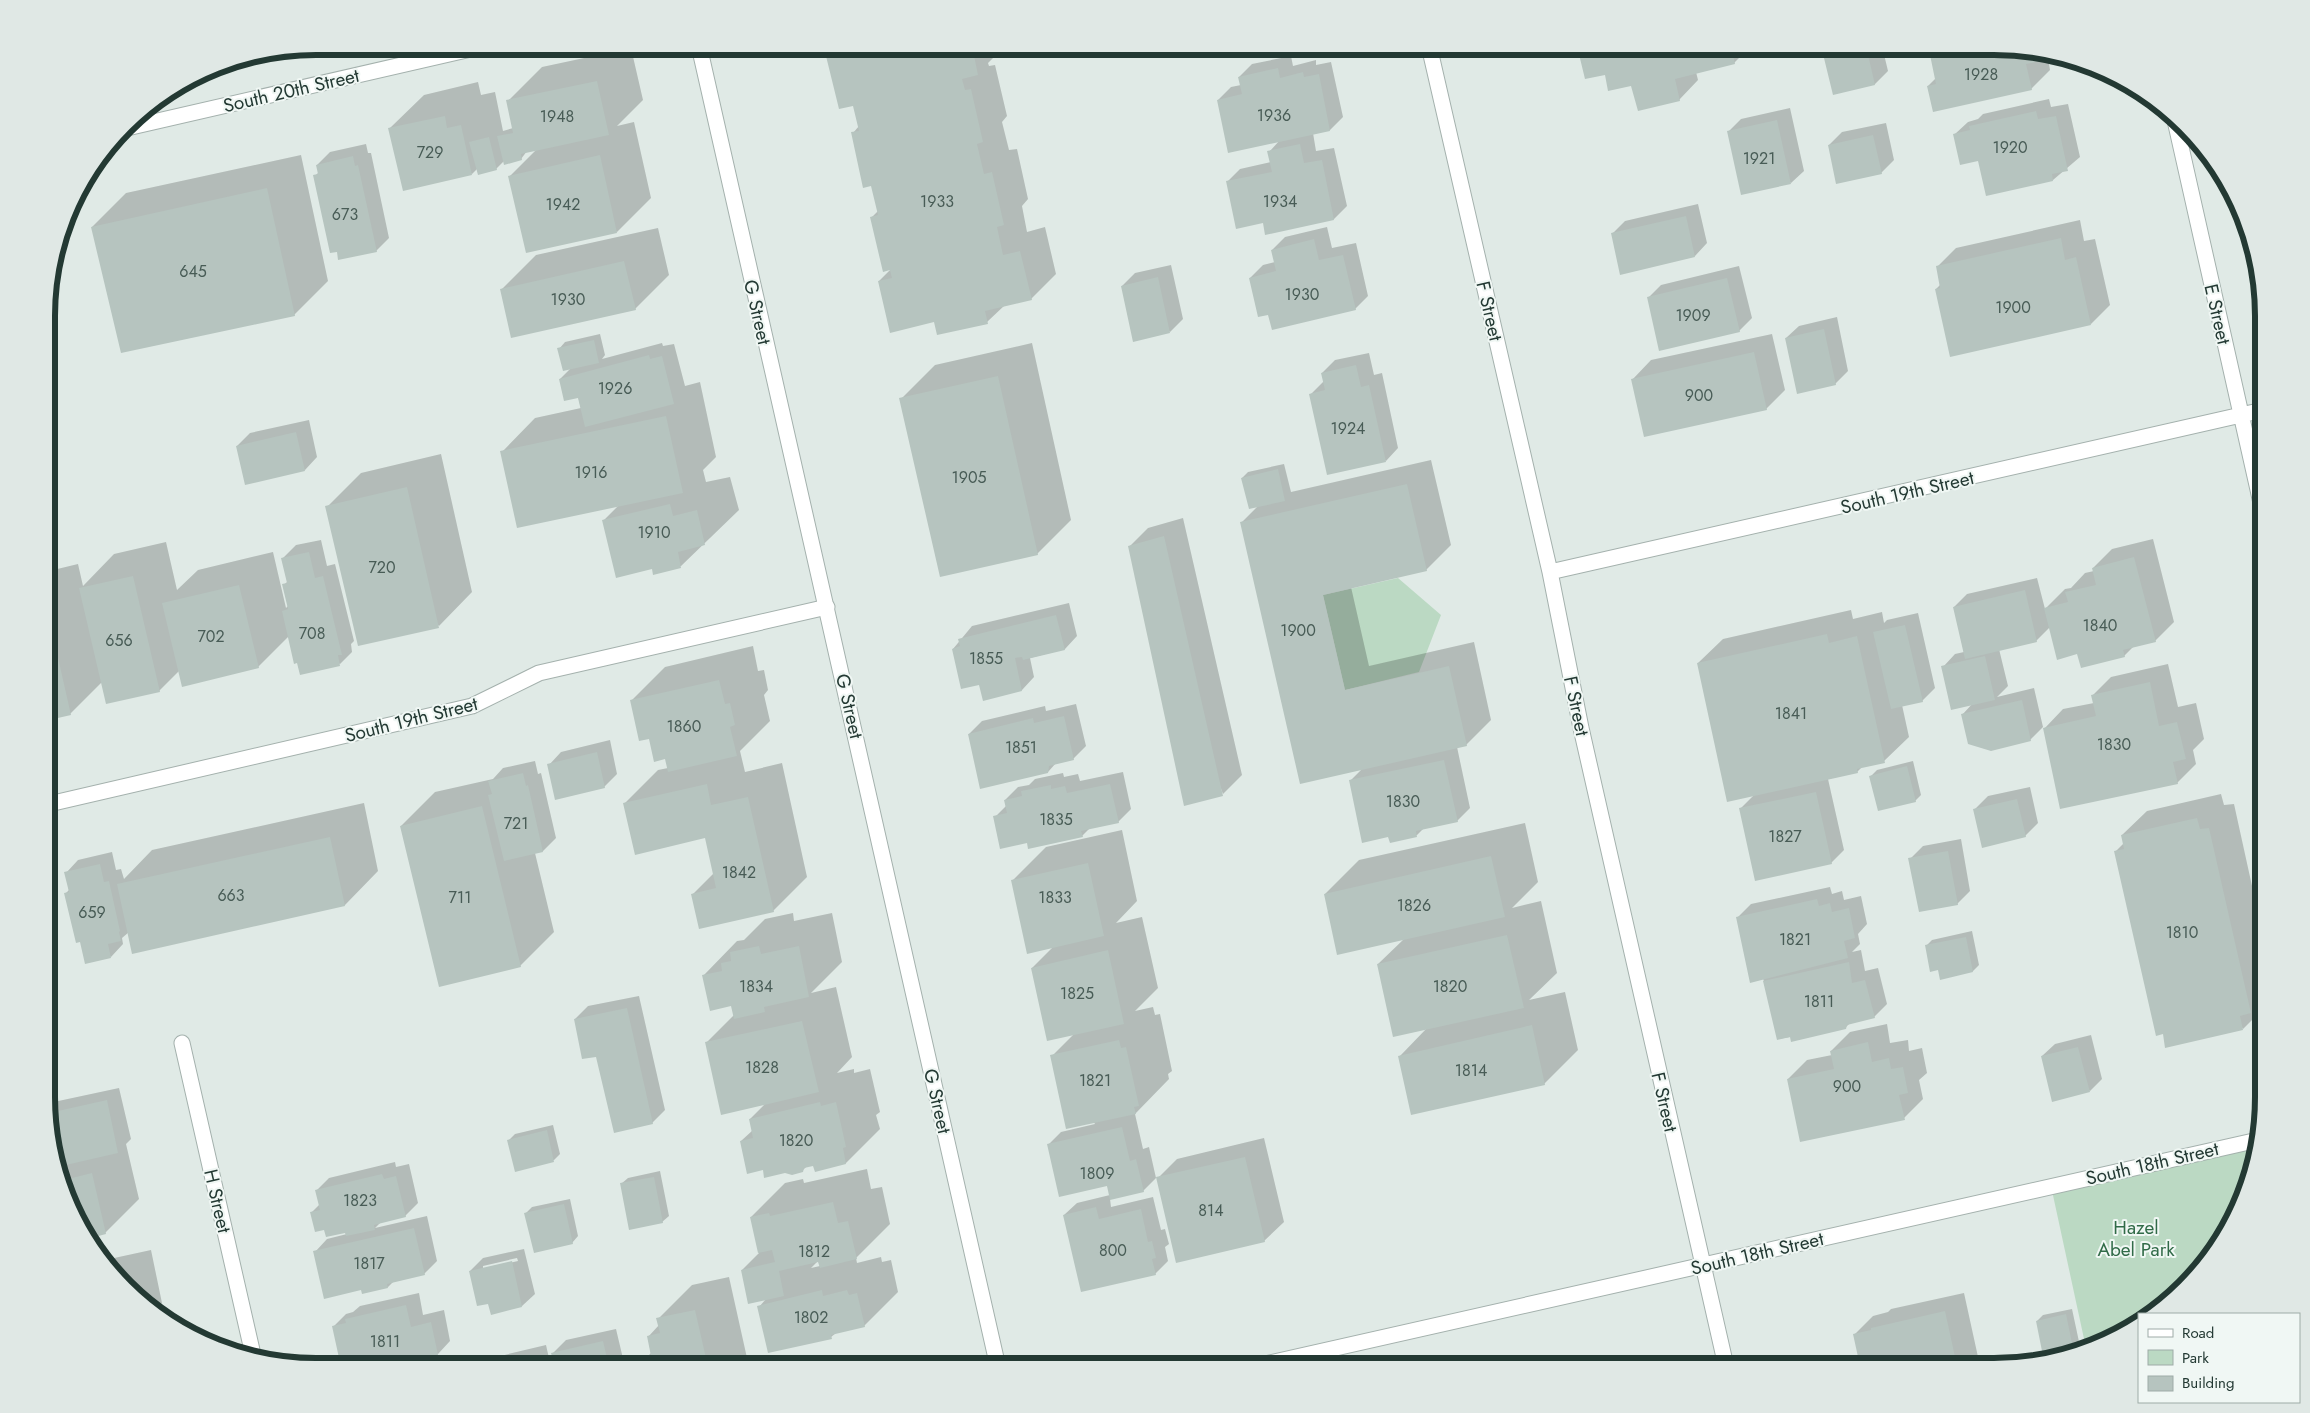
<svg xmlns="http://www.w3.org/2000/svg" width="2310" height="1413" font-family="Jost,sans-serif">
<rect width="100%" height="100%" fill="#e0eae6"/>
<path fill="#bbd9c3" d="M1398 578 1441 615 1419 672 1345 690 1323 595Z
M2258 1140 2250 1184 2219 1247 2185 1288 2150 1314H2139V1323L2129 1331 2086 1348 2051 1186Z"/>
<path fill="#0003" fill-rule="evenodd" d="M838 46H1002V49L988 63 989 66 995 65 1007 116 1002 122 1009 150 1017 149 1028 199 1022 206 1027 232 1045 227 1056 274 1031 299 1005 305 987 322 935 321 879 281 891 269 872 217 878 211 872 184 853 133 859 126 854 104 828 57Z
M1578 46H1751L1734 63 1696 72 1698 80 1679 100 1605 73Z
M1833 46H1882L1888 71 1875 84 1834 94 1825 55Z
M1934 46H1995L2047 53 2050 70 2031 89 1928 86 1936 78 1930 50Z
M631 48 643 100 617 126 634 122 651 198 617 232 510 176 536 150 527 151 521 159 504 161 496 169H477L472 174 390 128 424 95 478 82 481 95 495 92 503 131 513 128 508 101 542 67Z
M1291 56 1293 66 1316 60V65L1331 62 1343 117 1330 130 1313 133 1316 151 1334 148 1347 206 1334 219 1264 222 1227 182 1240 169 1271 162 1269 152 1280 140 1218 100 1231 87 1241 85 1239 77 1252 64Z
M2049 99 2051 107 2068 104 2080 157 2053 180 1979 159 1955 134 1968 122 1978 119 1983 114Z
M1790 108 1804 171 1791 183 1728 132 1741 119Z
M1886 123 1894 160 1881 173 1829 145 1842 132Z
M366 144 368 153H371L389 238 376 251 315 176 319 172 317 165 330 152Z
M301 155 328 281 294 315 92 227 126 193Z
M1698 204 1707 243 1695 256 1612 234 1625 221Z
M2080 220 2084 241 2095 239 2110 305 2091 324 1936 289 1941 284 1937 267 1956 248Z
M1327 227 1332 248 1356 243 1368 296 1355 309 1269 313 1250 278 1263 265 1275 262 1272 250 1285 237Z
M658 228 669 275 635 309 502 289 536 255Z
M1171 265 1183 319 1170 332 1122 286 1135 273Z
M1739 266 1752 318 1739 331 1648 298 1661 285Z
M1837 317 1848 371 1835 384 1786 338 1799 326Z
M600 334 605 355 602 359 662 343 663 346 674 344 685 386 700 382 716 457 703 470 706 482 730 477 739 510 681 566 653 568 604 520 619 505 502 452 535 418 581 408 578 396 560 379 571 368 559 349 565 342Z
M1772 334 1785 390 1766 409 1632 380 1651 360Z
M1032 343 1071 520 1037 554 901 399 935 365Z
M1369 353 1374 375 1382 373 1398 448 1386 461 1311 394 1324 381 1322 373 1335 360Z
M309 420 317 457 305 470 237 446 250 433Z
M441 454 472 592 439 626 327 507 361 473Z
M1431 460 1451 545 1426 570 1351 587 1369 666 1474 642 1491 720 1466 745 1457 747 1470 808 1457 821 1424 828 1417 835 1391 841 1389 836 1350 781 1363 768 1242 522 1258 506 1242 478 1248 472 1284 464 1291 492Z
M1183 518 1242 775 1223 794 1129 547 1148 528Z
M2153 539 2174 622 2155 641 2134 646 2124 656 2078 653 2050 627 2036 641 1999 649 2008 686 1997 697 2034 688 2043 727 2030 740 1962 715 1973 703 1943 667 1955 654 1964 652 1954 607 1967 594 2037 578 2045 609 2065 589 2071 588 2085 573 2094 571 2093 568 2112 549Z
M321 540 327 566 335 564 354 641 351 644 352 652 340 664 289 636 258 667 179 671 159 691 102 682 70 714 49 719V571L78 564 83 586 114 554 166 542 177 590 198 570 273 552 286 608 288 606 284 585 288 581 283 558 296 545Z
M1069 603 1077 636 1065 649 1030 658 1034 677 1022 690 980 684 953 649 972 626Z
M1851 610 1853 619 1882 612 1884 623 1887 620 1918 613 1935 688 1922 701 1902 705 1909 737 1884 761 1863 766 1857 772 1828 779 1844 850 1831 863 1740 809 1754 795 1698 663 1723 639Z
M753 646 758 671 764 670 768 690 764 695 770 721 740 751 745 772 782 763 807 877 773 911 693 894 714 873 706 837 624 804 658 770 668 768 666 758 650 737 631 701 665 667Z
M2168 664 2178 707 2196 703 2204 739 2193 750 2196 764 2177 783 2044 729 2063 709 2094 703 2092 696 2111 677Z
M1076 704 1086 746 1073 759 1056 763 1048 772 969 734 982 721 1045 706 1046 711Z
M610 740 617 774 604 787 549 765 561 752Z
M535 761 538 774 541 773 556 838 543 851 535 853 554 932 520 966 401 826 435 792 493 779 503 768Z
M1913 761 1921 795 1915 801 1871 776 1877 770Z
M1123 772 1131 809 1118 822 1090 828 1082 836 1028 842 995 817 1007 805 1005 800 1018 787 1029 785 1035 779 1063 773 1064 777 1078 774 1080 781Z
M2030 787 2038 823 2025 836 1975 809 1988 796Z
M2221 794 2224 805 2234 804 2263 936V1009L2243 1029 2116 851 2124 843 2122 835 2147 811Z
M364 803 378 871 345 905 129 932 122 938 123 944 111 957 81 941 66 893 69 890 66 873 78 860 112 852 116 870 121 869 124 879 152 850Z
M1525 823 1538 882 1512 908 1541 901 1557 973 1529 1000 1565 992 1578 1050 1544 1084 1400 1056 1427 1028 1378 964 1404 939 1325 894 1359 860Z
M1122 830 1137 901 1116 923 1142 917 1158 988 1135 1011 1153 1007 1155 1015 1160 1014 1172 1071 1168 1074 1169 1079 1135 1114 1143 1149 1149 1147 1156 1178 1143 1191 1110 1199 1111 1207 1153 1197 1161 1230 1165 1229 1169 1244 1165 1247 1168 1261 1155 1274 1064 1215 1077 1203 1110 1195 1107 1184 1048 1145 1061 1132 1095 1124 1052 1056 1074 1034 1032 968 1054 946 1012 881 1046 847Z
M1961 839 1970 891 1957 904 1910 859 1923 846Z
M1830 887 1832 894 1842 891 1844 900 1861 896 1867 924 1858 934 1860 944 1852 952 1861 950 1865 971 1878 968 1887 1004 1874 1017 1850 1023 1845 1028 1778 1039 1763 978 1738 917 1751 904Z
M793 913 794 921 832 913 842 962 811 993 836 987 852 1057 837 1073 854 1069V1073L870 1069 880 1112 876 1115 880 1129 846 1163 814 1164 807 1166 802 1171 763 1169 741 1141 753 1130 750 1119 766 1103 706 1043 734 1015 732 1005 704 975 737 941 744 940 765 919Z
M1972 931 1979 965 1973 971 1939 969 1926 946 1932 940Z
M49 939 53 961 49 965Z
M639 996 665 1110 652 1123 597 1055 575 1019 588 1006Z
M1887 1024 1890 1043 1908 1040 1909 1051 1922 1048 1927 1073 1919 1080 1923 1099 1904 1118 1788 1079 1807 1060 1832 1055 1831 1051 1850 1032Z
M2091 1035 2102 1079 2090 1091 2042 1056 2055 1044Z
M119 1088 131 1139 126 1144 139 1199 105 1233 87 1237 61 1184 49 1132V1103Z
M553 1125 560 1154 554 1160 516 1170 508 1141 515 1134Z
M1264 1138 1284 1222 1264 1241 1158 1178 1177 1159Z
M395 1162 396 1167 409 1164 418 1203 405 1216 381 1222 375 1228 427 1216 437 1261 424 1274 394 1281 388 1287 362 1289 315 1252 327 1239 347 1234 346 1231 325 1228 312 1212 320 1204 316 1191 329 1178Z
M867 1169 871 1189 882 1187 890 1224 856 1258 857 1263 881 1257 882 1262 891 1260 898 1292 864 1326 836 1333 831 1337 759 1307 766 1299 742 1270 759 1253 751 1217 785 1183 803 1179 804 1183ZM819 1260 820 1266 811 1268Z
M660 1171 669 1216 662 1222 621 1184 628 1178Z
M570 1199 578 1236 572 1243 526 1213 532 1207Z
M524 1249 535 1294 522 1306 489 1302 470 1271 483 1258ZM517 1258 518 1261 483 1269V1266Z
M151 1250 162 1303 155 1310 105 1260Z
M729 1277 747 1358 738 1367H648L646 1358 651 1353 648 1337 659 1325 658 1319 692 1285Z
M419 1293 423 1315 444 1310 450 1341 438 1354 333 1327 346 1314 353 1312 360 1306Z
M1964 1293 1980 1366H1861L1854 1335 1873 1316 1888 1312 1891 1309Z
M2072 1309 2081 1351 2064 1357 2046 1361 2037 1321 2043 1315Z
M616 1329 625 1367H556L553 1353 566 1340Z
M546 1345 551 1367H486L496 1357Z
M478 1361 479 1367H453Z"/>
<path fill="#b6c4bf" d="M872 46H972L978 75 962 79 965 90 971 89 983 142 977 144 984 174 992 172 1004 225 997 227 1003 255 1020 251 1032 300 985 311 988 324 937 335 934 322 890 333 878 281 892 278 890 270 883 272 870 217 878 215 871 186 863 188 851 132 859 131 853 106 839 109 826 56Z
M1201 46H1248V47L1203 57Z
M1577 46H1731L1735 64 1675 79 1680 101 1638 111 1631 86 1608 91 1605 75 1585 79Z
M1858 46H1866L1875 85 1833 95 1823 54Z
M1941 46H1995L2039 52 2041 61 2026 64 2032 90 1933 112 1927 86 1936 84 1929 50Z
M1278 68 1280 78 1303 72 1304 77 1319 74 1330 131 1228 153 1217 100 1242 94 1238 77Z
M597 81 609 135 521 154 522 160 504 165 497 136 513 133 506 100Z
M2036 111 2038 119 2056 116 2068 171 2052 174 2053 181 1986 196 1978 161 1960 165 1953 134 1970 130 1969 126Z
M445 116 447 128 461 125 472 175 403 191 388 128Z
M1777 120 1791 184 1741 195 1727 131Z
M1873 135 1882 174 1836 184 1828 145Z
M489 137 497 170 478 175 469 142Z
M1300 144 1304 163 1322 160 1334 220 1265 235 1263 223 1236 229 1226 181 1272 172 1267 151Z
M600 155 617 233 526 253 508 176Z
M353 156 355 166 358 165 377 252 338 260 337 252 330 253 313 175 318 174 316 165Z
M267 188 295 316 121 353 91 227Z
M1686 216 1695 257 1620 275 1611 233Z
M2061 238 2065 260 2076 257 2091 325 1950 357 1935 289 1940 288 1936 266Z
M1314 239 1319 260 1343 255 1356 310 1272 330 1268 315 1258 317 1249 278 1276 271 1271 250Z
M624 261 636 310 511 338 500 289Z
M1158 277 1170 333 1133 342 1121 286Z
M1727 278 1740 332 1659 351 1647 297Z
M1824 329 1836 385 1797 394 1785 338Z
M594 340 599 363 563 371 557 348Z
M1754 352 1767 410 1644 437 1631 379Z
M649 355 650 359 662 356 674 404 585 427 578 398 564 401 559 379Z
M1356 365 1361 387 1369 385 1386 462 1327 475 1309 394 1325 390 1321 373Z
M998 376 1038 555 940 577 899 398Z
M666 416 683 493 517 528 500 451Z
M296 432 305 471 245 485 236 446Z
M1278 469 1285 501 1249 509 1241 478Z
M1407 484 1427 571 1323 595 1345 690 1449 666 1467 746 1300 784 1240 522Z
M407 487 439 628 358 646 325 506Z
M670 504 673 516 697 510 705 545 678 552 681 568 653 575 652 569 616 578 602 520Z
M1164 536 1223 796 1184 806 1128 546Z
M309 552 315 578 323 576 342 655H338L340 666 300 675 297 663 294 664 282 611 288 609 282 584 287 583 281 558Z
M2134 557 2156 642 2123 650 2125 657 2081 668 2077 654 2057 660 2044 608 2068 602 2065 592 2096 585 2092 568Z
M133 576 160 692 106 704 79 588Z
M239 585 259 668 182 687 162 603Z
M2025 590 2037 642 1965 659 1953 607Z
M1056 615 1065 650 1023 660 1022 657 1015 658 1022 691 983 701 979 685 961 689 952 649 960 646 958 639Z
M49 618 71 715 49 720Z
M1905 625 1923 702 1891 709 1873 632Z
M1827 634 1829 643 1857 636 1885 763 1857 769 1858 773 1727 802 1697 663Z
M1985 656 1995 700 1951 710 1941 666Z
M719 680 725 704 730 703 735 725 730 727 737 756 668 772 665 759 654 762 649 739 639 741 630 700Z
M2150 682 2159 726 2177 722 2186 759 2173 762 2178 784 2060 809 2043 728 2096 716 2091 695Z
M2022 700 2031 741 1991 751 1968 744 1961 714Z
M1064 716 1074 760 1049 766 1048 773 980 789 968 734 1033 718 1034 723Z
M597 752 605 788 555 800 547 764Z
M1444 760 1458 822 1416 831 1417 837 1390 843 1388 837 1362 843 1349 780Z
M1907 766 1916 802 1878 811 1869 776Z
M523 773 526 786 528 785 543 852 504 861 488 795 492 794 488 781Z
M707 784 711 805 748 797 774 912 699 929 691 894 716 888 705 838 635 855 623 803Z
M1110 784 1119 823 1081 831 1083 837 1028 849 1027 843 1000 849 993 816 1007 813 1004 800 1022 796 1021 791 1051 785V789L1065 786 1067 793Z
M1816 792 1832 864 1755 881 1739 808Z
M2017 799 2026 837 1982 848 1973 809Z
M482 806 521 967 439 987 400 826Z
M2197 818 2200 829 2209 828 2251 1013 2240 1016 2243 1030 2165 1048 2163 1034 2156 1036 2114 851 2124 849 2121 835Z
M330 837 345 906 132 954 117 884Z
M1948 851 1958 905 1919 912 1908 858Z
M1491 856 1505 917 1337 955 1324 894Z
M1088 863 1104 936 1027 954 1011 880Z
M100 864 104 882 109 881 120 931 119 932 121 941 108 944 111 958 85 964 80 942 76 943 64 893 69 892 64 872Z
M1817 899 1819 906 1830 903 1832 912 1849 908 1855 938 1844 941 1848 958 1750 983 1736 917Z
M1507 935 1524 1008 1393 1037 1377 964Z
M1966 937 1973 972 1940 980 1938 970 1930 972 1925 945Z
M759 946 761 954 799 946 809 997 764 1007 765 1012 734 1019 731 1006 710 1011 702 975 722 971 721 963 731 961 730 952Z
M1108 950 1124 1024 1047 1041 1031 968Z
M1849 962 1852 983 1865 980 1875 1018 1847 1025 1846 1029 1791 1042 1790 1037 1777 1040 1763 981Z
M627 1008 653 1124 614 1133 596 1057 582 1059 574 1019Z
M802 1021 819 1092 721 1115 705 1042Z
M1532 1025 1545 1085 1411 1115 1398 1056Z
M1119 1040 1121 1048 1126 1047 1139 1106 1134 1107 1136 1114 1066 1129 1050 1055Z
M1868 1042 1872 1062 1889 1058 1891 1069 1903 1067 1908 1093 1899 1095 1905 1120 1800 1142 1787 1079 1834 1069 1830 1051Z
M2078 1047 2090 1092 2052 1102 2041 1056Z
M107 1100 118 1153 57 1167 49 1132V1113Z
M820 1102 821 1106 836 1102 846 1147 843 1148 846 1164 815 1172 813 1166 804 1168 803 1172 792 1175 785 1173 764 1178 763 1170 747 1174 740 1141 753 1138 749 1119Z
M1122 1127 1130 1161 1136 1159 1144 1192 1110 1200 1107 1186 1059 1197 1047 1144Z
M547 1130 554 1162 515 1172 507 1140Z
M1245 1157 1265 1242 1176 1263 1156 1177Z
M92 1173 106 1234 87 1239 60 1181Z
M382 1174 384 1179 396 1176 406 1217 374 1225 375 1230 346 1236 345 1233 326 1237 324 1230 315 1232 310 1212 320 1210 315 1190Z
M654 1177 663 1223 629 1230 620 1183Z
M833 1202 838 1223 848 1221 857 1259 820 1268 818 1262 779 1271 784 1296 748 1304 741 1270 775 1262 772 1250 758 1253 750 1217 769 1213 770 1216Z
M564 1204 573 1244 534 1253 524 1213Z
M1096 1207 1099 1219 1141 1209 1148 1242 1152 1241 1156 1258 1152 1259 1156 1275 1081 1292 1063 1215Z
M414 1228 425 1275 387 1284 388 1288 362 1294 361 1290 324 1299 313 1251Z
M512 1261 522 1307 491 1315 488 1304 477 1306 469 1271Z
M822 1290 823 1296 847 1290 849 1295 857 1293 865 1327 831 1335 832 1339 768 1353 757 1306Z
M406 1305 411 1327 431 1322 438 1355 384 1367H341L332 1326 346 1323 345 1319Z
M695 1310 708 1367H646L644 1358 651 1356 647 1336 660 1333 656 1318Z
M1945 1311 1957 1366H1860L1853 1334 1871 1330V1328Z
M2066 1314 2074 1353 2044 1361 2036 1321Z
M603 1341 609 1367H555L551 1353Z
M534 1357 536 1367H497V1366Z"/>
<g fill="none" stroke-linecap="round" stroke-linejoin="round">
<g stroke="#a4b1ad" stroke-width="17">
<path id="minor" d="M1429 46 1550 572 1581 728 1726 1366
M2174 116 2263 512
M127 128 484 46
M1550 572 2263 410
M49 804 472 706 539 673 827 607
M182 1043 254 1359
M1256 1366 2258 1140"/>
</g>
<g stroke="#a4b1ad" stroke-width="17">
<path id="tertiary" d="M699 46 998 1367"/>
</g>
<use href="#minor" stroke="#fff" stroke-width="15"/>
<use href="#tertiary" stroke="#fff" stroke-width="15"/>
</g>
<g text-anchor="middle" stroke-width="4" stroke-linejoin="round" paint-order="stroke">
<g font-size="16" fill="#485c56">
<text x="1981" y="80">1928</text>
<text x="1274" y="121">1936</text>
<text x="557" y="122">1948</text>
<text x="2010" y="153">1920</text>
<text x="430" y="158">729</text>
<text x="1759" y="164">1921</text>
<text x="937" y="207">1933</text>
<text x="1280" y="207">1934</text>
<text x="563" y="210">1942</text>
<text x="345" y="220">673</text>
<text x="193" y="277">645</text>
<text x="1302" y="300">1930</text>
<text x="568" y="305">1930</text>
<text x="2013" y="313">1900</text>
<text x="1693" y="321">1909</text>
<text x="615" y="394">1926</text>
<text x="1699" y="401">900</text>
<text x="1348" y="434">1924</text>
<text x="591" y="478">1916</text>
<text x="969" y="483">1905</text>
<text x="654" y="538">1910</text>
<text x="382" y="573">720</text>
<text x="2100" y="631">1840</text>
<text x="1298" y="636">1900</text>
<text x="312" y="639">708</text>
<text x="211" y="642">702</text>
<text x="119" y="646">656</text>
<text x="986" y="664">1855</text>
<text x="1791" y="719">1841</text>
<text x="684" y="732">1860</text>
<text x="2114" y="750">1830</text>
<text x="1021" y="753">1851</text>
<text x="1403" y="807">1830</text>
<text x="1056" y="825">1835</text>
<text x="516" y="829">721</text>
<text x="1785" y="842">1827</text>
<text x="739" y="878">1842</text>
<text x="231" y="901">663</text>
<text x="460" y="903">711</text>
<text x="1055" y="903">1833</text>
<text x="1414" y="911">1826</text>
<text x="92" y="918">659</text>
<text x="2182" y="938">1810</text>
<text x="1795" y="945">1821</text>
<text x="756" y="992">1834</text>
<text x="1450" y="992">1820</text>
<text x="1077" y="999">1825</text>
<text x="1819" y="1007">1811</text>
<text x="762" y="1073">1828</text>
<text x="1471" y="1076">1814</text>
<text x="1095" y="1086">1821</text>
<text x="1847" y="1092">900</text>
<text x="796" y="1146">1820</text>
<text x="1097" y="1179">1809</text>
<text x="360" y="1206">1823</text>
<text x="1211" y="1216">814</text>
<text x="1113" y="1256">800</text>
<text x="814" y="1257">1812</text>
<text x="369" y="1269">1817</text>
<text x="811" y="1323">1802</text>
<text x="385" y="1347">1811</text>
</g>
<g font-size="19" fill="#233933" stroke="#f0f7f4">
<text transform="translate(291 90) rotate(-13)" y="7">South 20th Street</text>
<text transform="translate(1490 311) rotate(77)" y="7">F Street</text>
<text transform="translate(758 312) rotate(77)" y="7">G Street</text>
<text transform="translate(2218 314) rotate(77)" y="7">E Street</text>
<text transform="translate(1907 492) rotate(-13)" y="7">South 19th Street</text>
<text transform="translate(850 706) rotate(77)" y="7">G Street</text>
<text transform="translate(1577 706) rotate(78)" y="7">F Street</text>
<text transform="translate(411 719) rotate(-14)" y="7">South 19th Street</text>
<text transform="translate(938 1101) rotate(77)" y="7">G Street</text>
<text transform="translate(1665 1102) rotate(77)" y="7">F Street</text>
<text transform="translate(2152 1163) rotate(-13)" y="7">South 18th Street</text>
<text transform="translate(218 1201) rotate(77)" y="7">H Street</text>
<text transform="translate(1757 1253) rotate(-13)" y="7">South 18th Street</text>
</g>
<g font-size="19" fill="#316b48" stroke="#f0f7f4">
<text x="2136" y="1234">Hazel<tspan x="2136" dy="22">Abel Park</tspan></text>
</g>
</g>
<path d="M0 0H2310V1413H0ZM316 55H1994A261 261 0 0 1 2255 316V1097A261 261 0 0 1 1994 1358H316A261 261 0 0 1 55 1097V316A261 261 0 0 1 316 55Z" fill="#e0e8e5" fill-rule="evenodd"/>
<path fill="none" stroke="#233933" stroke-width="6" d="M316 55H1994A261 261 0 0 1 2255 316V1097A261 261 0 0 1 1994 1358H316A261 261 0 0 1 55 1097V316A261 261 0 0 1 316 55Z"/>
<rect x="2138" y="1313" width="162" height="90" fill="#f0f7f4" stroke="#9eaba7"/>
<rect x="2148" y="1329" width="25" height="8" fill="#ffffff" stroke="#9eaba7"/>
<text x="2182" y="1338" font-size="15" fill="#233933">Road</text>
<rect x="2148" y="1350" width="25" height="15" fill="#bbd9c3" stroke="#9eaba7"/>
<text x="2182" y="1363" font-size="15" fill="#233933">Park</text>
<rect x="2148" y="1376" width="25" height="15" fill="#b6c4bf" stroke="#9eaba7"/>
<text x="2182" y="1388" font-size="15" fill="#233933">Building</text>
</svg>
